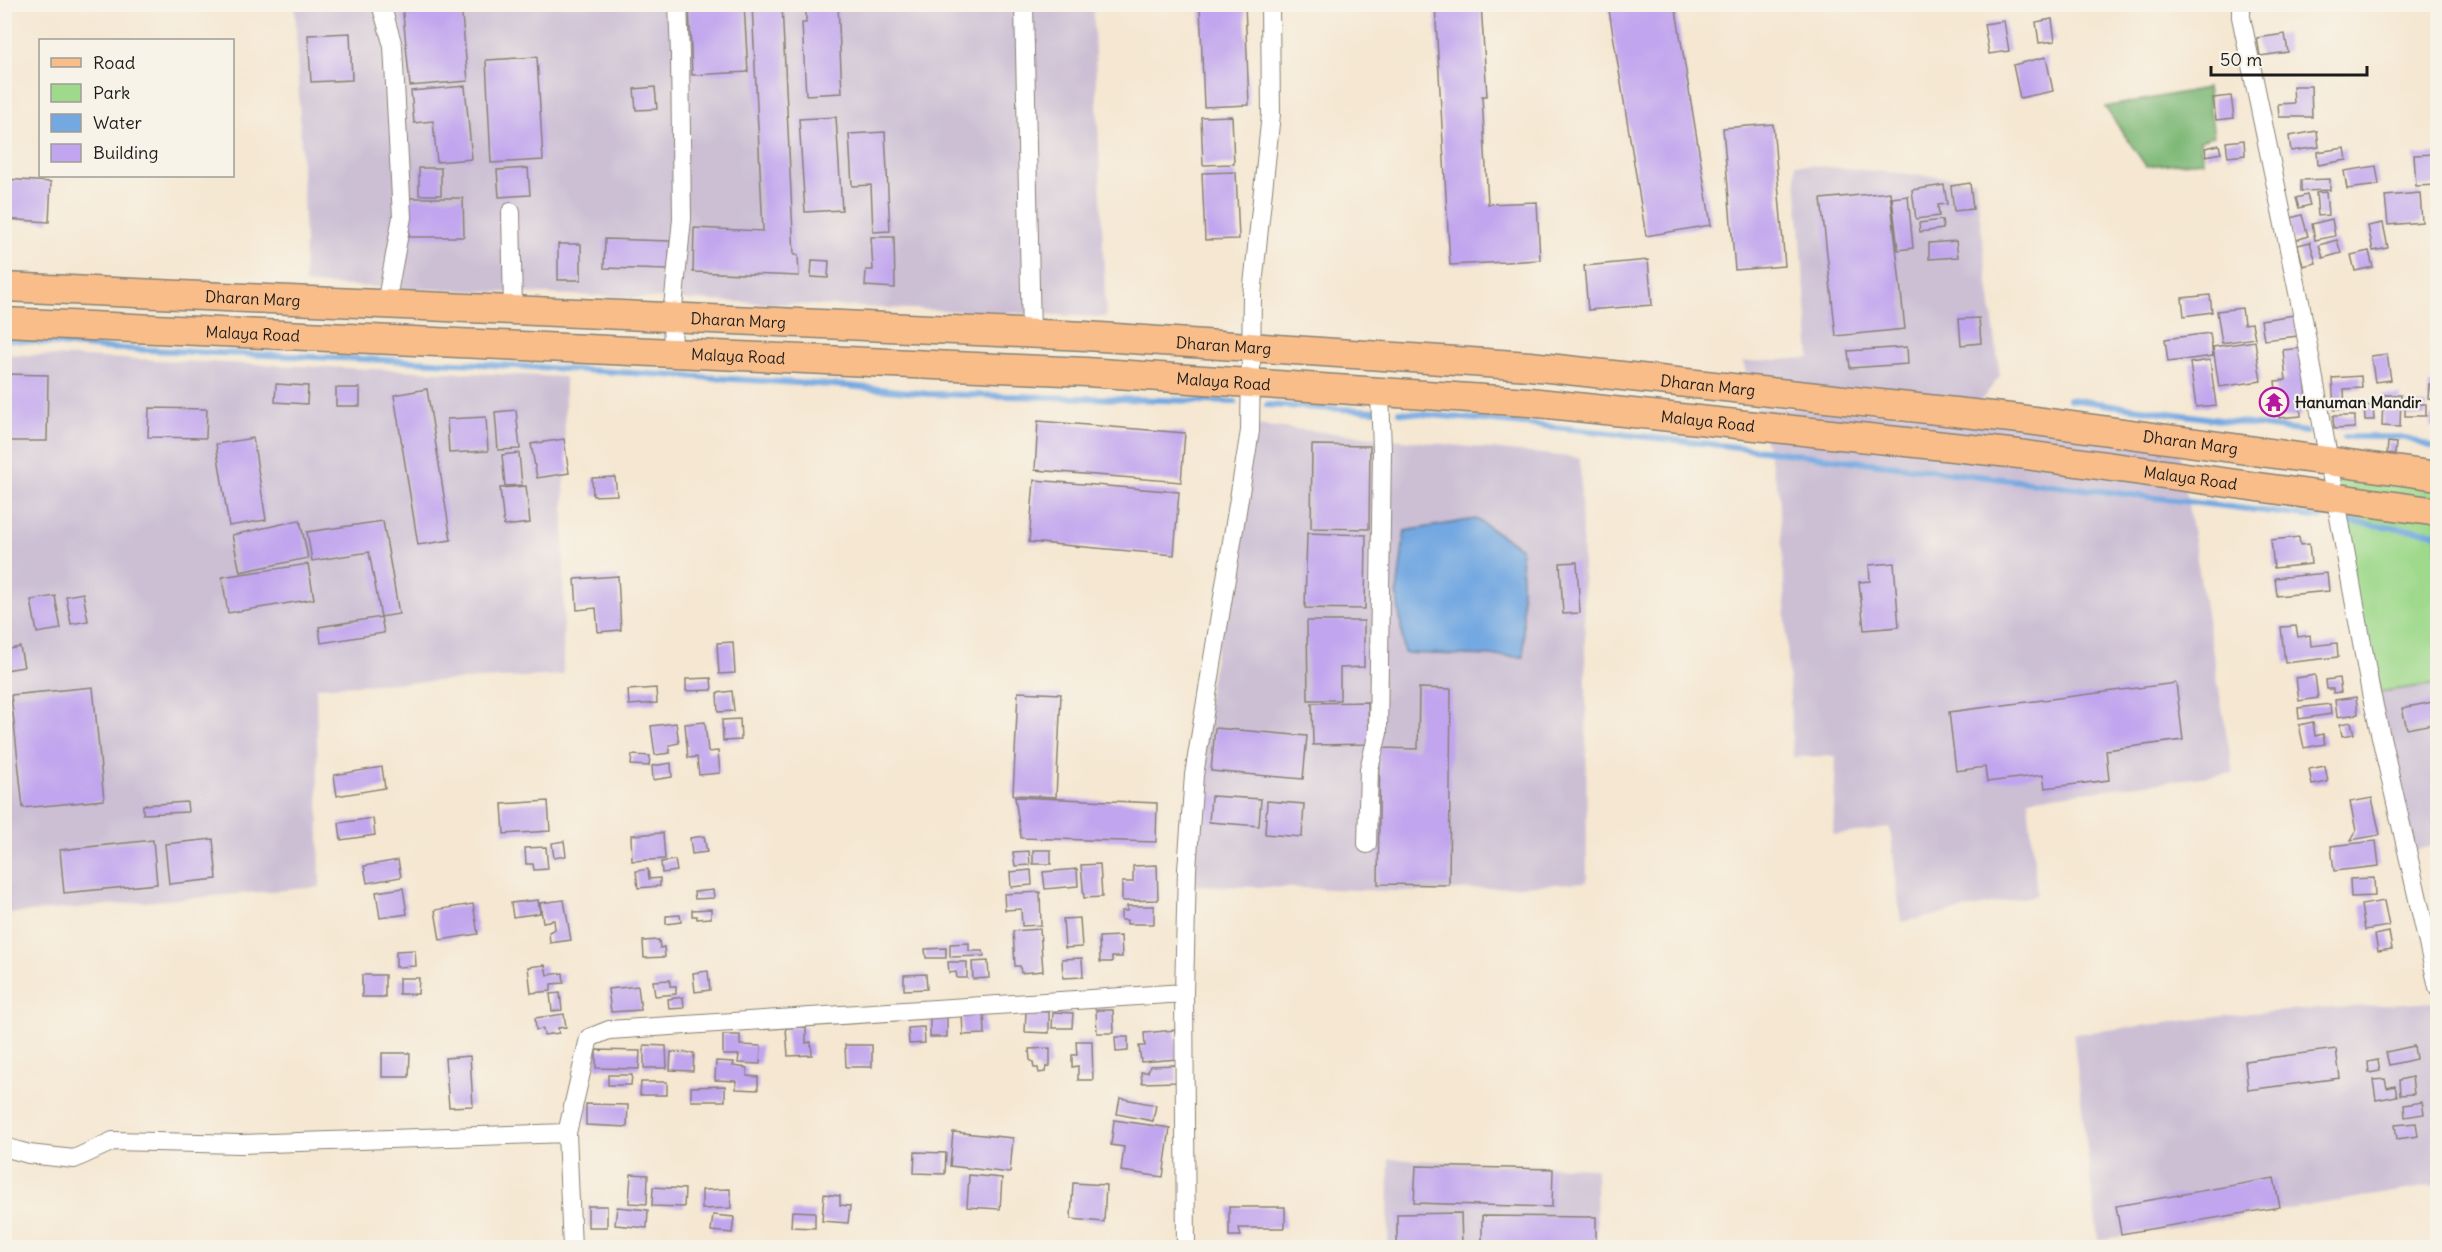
<svg xmlns="http://www.w3.org/2000/svg" width="2442" height="1252" font-family="Delius,sans-serif">
<rect width="100%" height="100%" fill="#f7f3e8"/>
<filter id="ink" filterUnits="userSpaceOnUse"><feTurbulence type="fractalNoise" baseFrequency=".0167" numOctaves="2"/><feDisplacementMap in="SourceGraphic" scale="12" xChannelSelector="R" yChannelSelector="G"/><feConvolveMatrix kernelMatrix="1 2 1 2 8 2 1 2 1" color-interpolation-filters="sRGB"/></filter>
<filter id="wash" filterUnits="userSpaceOnUse"><feTurbulence type="fractalNoise" baseFrequency=".008" numOctaves="4" result="noise"/><feDisplacementMap in="SourceGraphic" scale="24" xChannelSelector="R" yChannelSelector="G"/><feGaussianBlur stdDeviation="1.35" result="paint"/><feColorMatrix in="noise" values="0 0 0 0 0 0 0 0 0 0 0 0 0 0 0 0 0 1.4 0 .05"/><feComposite in="paint" operator="in"/></filter>
<g filter="url(#wash)">
<rect width="100%" height="100%" fill="#f5e7d1"/>
<path fill="#ccbfd4" d="M295 5H1093L1106 317 304 284 305 243Z
M1795 164 1975 180 2000 376 1980 402 1750 388 1743 362 1810 358Z
M5 354 565 377 563 675 316 687 320 887 5 914Z
M1756 407 2020 419 2177 440 2233 773 2028 799 2037 895 1901 922 1890 828 1833 835 1836 756 1793 757 1779 493Z
M1255 425 1580 458 1586 681 1587 882 1426 892 1193 885 1195 772Z
M2437 684V845L2408 852 2371 693Z
M2437 1002V1185L2098 1240 2073 1034 2250 1013Z
M1389 1159 1596 1168 1597 1247 1388 1248Z"/>
<path fill="#9fd98c" stroke="#5e7a54" stroke-width="1.5" d="M2329 461 2437 476V684L2371 693Z"/>
<path fill="#7fb978" stroke="#4e6a4a" stroke-width="1.5" d="M2207 88 2214 136 2200 140 2203 161 2146 166 2105 107Z"/>
<path fill="#73a8e1" stroke="#48627e" stroke-width="1.5" d="M1476 519 1521 548 1524 657 1404 653 1397 593 1405 531Z"/>
<g fill="none" stroke-linecap="round" stroke-linejoin="round">
<path stroke="#73a8e1" stroke-width="6" d="M4 339 103 348 481 364 848 386 928 394 1235 402
M2069 399 2306 432
M1267 405 1376 411
M1399 412C1707 440 2014 481 2321 518
M2345 437H2402L2438 449
M2351 522 2438 533"/>
</g>
<g id="blocks">
<path fill="#c1a5ee" d="M402 4H461L468 81 410 86Z
M689 4H744L748 72 692 75Z
M752 4H782L794 255H798L799 276 693 272 694 228 763 231Z
M806 4H838L842 93 806 95 802 23H806Z
M1200 4H1245L1249 105 1204 107Z
M1435 4H1481L1487 96H1482L1488 204 1537 202 1540 260 1450 265Z
M1608 4H1675L1711 225 1646 236Z
M2052 19 2055 41 2039 43 2036 22Z
M2004 21 2009 51 1989 54 1984 24Z
M350 33 352 80 311 82 308 35Z
M2285 34 2288 52 2260 56 2257 38Z
M537 57 543 160 491 163 486 60Z
M2046 57 2053 91 2020 98 2013 65Z
M465 86 472 159 437 162 433 121 414 123 411 91Z
M2293 86H2311L2312 117H2279L2278 104 2294 103Z
M655 87 657 109 636 110 634 89Z
M2231 96 2234 118 2216 120 2213 98Z
M1232 116 1234 164 1203 165 1201 117Z
M836 117 842 210 805 212 799 119Z
M1773 124 1785 266 1735 270 1723 128Z
M2317 131 2319 147 2291 151 2289 136Z
M885 132 890 231 873 232 871 185 852 186 849 134Z
M2244 140 2245 155 2228 157 2226 142Z
M2219 145 2221 153 2206 156 2205 148Z
M2345 148 2347 160 2318 165 2317 152Z
M2436 154 2438 185 2416 186 2414 155Z
M2376 166 2379 185 2347 189 2344 171Z
M419 168H441V195H419Z
M528 168 530 195 499 197 497 170Z
M1236 172 1239 239 1205 240 1202 173Z
M4 179 51 182 49 222 4 219Z
M2330 179V190L2301 191V180Z
M1970 183 1973 209 1954 211 1951 186Z
M1944 185 1947 204 1938 205 1939 216 1916 219 1912 190Z
M1890 192 1905 329 1836 336 1821 199Z
M2326 192 2328 215 2318 216 2316 193Z
M2420 193 2422 222 2388 225 2385 196Z
M2307 195 2310 205 2299 208 2296 198Z
M1908 196 1913 248 1898 250 1892 198Z
M409 198H463L464 237H409Z
M2302 215 2308 236 2294 241 2287 219Z
M2332 219 2335 236 2315 240 2312 224Z
M1942 220 1943 229 1920 232 1919 223Z
M2383 223 2388 248 2373 251 2368 226Z
M871 237H894L895 288 865 286 866 270H873Z
M605 239 670 241 668 270 604 268Z
M2337 240 2341 253 2323 258 2319 245Z
M1956 241 1958 257 1929 259V243Z
M2310 242 2316 263 2303 266 2298 245Z
M558 244H581V280H558Z
M2369 251 2373 267 2355 271 2351 255Z
M812 260 829 261 828 278 811 277Z
M1648 260 1652 305 1588 310 1584 266Z
M2210 295 2212 312 2184 316 2182 298Z
M2242 308 2244 324 2252 323 2255 338 2222 343 2217 311Z
M2295 315 2298 336 2264 340 2261 320Z
M1979 318 1981 343 1961 345 1959 319Z
M2210 333 2213 356 2168 362 2165 339Z
M2255 341 2261 381 2219 387 2213 347Z
M1907 347 1908 364 1850 368 1848 351Z
M2303 348 2307 399 2300 400 2301 416 2279 418 2275 381 2286 380 2283 350Z
M2387 354 2391 380 2375 382 2371 356Z
M2210 360 2216 405 2196 407 2190 363Z
M4 374 48 375 47 441H4Z
M2361 376 2362 388 2344 389 2345 409 2334 410 2332 378Z
M276 384 308 386 307 404 275 402Z
M2429 384 2438 385V400L2428 399Z
M336 388H360V406H336Z
M427 389 451 540 418 545 394 395Z
M2383 395H2401L2400 427 2382 426Z
M2405 404H2426V416H2405Z
M2364 406H2373L2374 420H2365Z
M149 408 207 409 206 438 148 437Z
M516 410 520 449 498 450 495 412Z
M2333 416H2355V428L2334 429Z
M2431 416H2438V428L2430 427Z
M486 417 488 451 449 453 447 419Z
M1038 421 1185 433 1181 482 1035 470Z
M253 438 266 520 229 526 216 444Z
M564 439 569 473 537 478 531 444Z
M2388 442 2396 443 2395 454 2387 453Z
M1312 445 1370 446 1369 529 1311 528Z
M519 453 522 485 505 486 502 455Z
M615 477 617 495 593 496 592 478Z
M1034 480 1179 492 1174 555 1029 542Z
M526 486 530 523 504 526 500 488Z
M300 520 308 558 240 572 232 535Z
M383 521 399 614 381 617 369 552 312 561 307 532Z
M1307 533 1366 535 1365 609 1305 608Z
M2299 537 2300 545 2309 544 2311 564 2274 568 2271 540Z
M1577 562 1580 613 1563 614 1560 563Z
M1894 563 1899 627 1864 630 1859 582 1870 581 1869 565Z
M308 564 314 599 228 613 222 577Z
M2327 573 2329 591 2277 596 2275 578Z
M618 576 621 630 598 632 596 608 577 610 575 579Z
M83 593 88 621 71 624 66 596Z
M55 596 61 629 37 633 31 600Z
M381 617 384 633 321 643 319 627Z
M1307 621H1364V667L1340 668V700H1308Z
M2296 626 2298 637 2310 635 2311 646 2337 643 2338 657 2285 663 2281 627Z
M733 642 735 673 719 674 717 643Z
M20 647 24 667 5 670V650Z
M2315 675 2318 698 2299 701 2296 678Z
M711 678 712 690 686 691V679Z
M2339 678 2341 692 2333 693V689H2327L2326 680Z
M2176 683 2183 740 2106 750 2109 780 2045 788 2043 775 1987 782 1985 767 1956 771 1949 712Z
M93 687 104 800 23 808 11 695Z
M656 688 657 703 629 705 628 690Z
M1419 688 1451 689 1449 885 1378 884 1380 748 1418 749Z
M732 691 734 711 718 712 717 693Z
M1018 692 1061 694 1056 797 1013 795Z
M2356 697 2358 714 2337 717 2335 700Z
M2438 701V723L2407 729 2402 708Z
M1368 702 1369 744 1313 745 1312 703Z
M2330 704 2331 714 2299 719 2298 708Z
M740 719 741 740 723 741 722 720Z
M705 722 708 752 718 751 720 773 699 775 697 757 688 758 685 724Z
M2313 722 2315 736 2323 734 2325 744 2304 748 2299 725Z
M2351 722 2354 734 2342 736 2340 724Z
M676 723 679 743 669 745 670 753 655 755 651 726Z
M1215 728 1307 736 1303 779 1211 771Z
M632 755 650 756 649 766 631 765Z
M671 763 672 777 653 780 652 766Z
M2325 766 2328 782 2312 785 2309 769Z
M382 767 385 788 337 796 334 775Z
M1211 796 1261 799 1259 826 1209 822Z
M1015 797 1157 803 1156 842 1021 838Z
M2372 798 2380 835 2351 840 2356 831 2350 802Z
M548 801 550 831 504 834 502 804Z
M1267 801 1304 804 1302 837 1265 834Z
M187 802 188 812 143 814V805Z
M373 818 375 835 341 840 339 823Z
M2433 818H2438V836H2436Z
M663 833 665 859 632 861 631 835Z
M704 836 707 852 692 854 690 838Z
M213 839 217 879 169 884 165 844Z
M153 840 157 884 64 893 60 850Z
M564 841 566 856 554 858 552 843Z
M2376 841 2379 866 2334 871 2331 846Z
M546 847 548 869 534 870 533 864H526L525 848Z
M1033 850H1051V864H1033Z
M1029 851 1030 865 1015 866 1013 852Z
M398 860 401 877 367 883 364 866Z
M675 860 677 871 662 873 661 862Z
M1100 864 1102 897 1084 898 1081 865Z
M1157 865 1158 900 1122 901V882H1133V866Z
M648 869 649 879 660 878V886L638 888 636 871Z
M1077 869 1078 886 1045 889 1043 872Z
M1031 870 1032 885 1011 887 1010 872Z
M2374 878 2375 896 2351 897 2350 879Z
M403 888 407 914 380 918 376 892Z
M713 890 714 898 695 899 694 892Z
M1040 892 1041 925 1022 926 1021 909 1005 910 1004 894Z
M538 900 540 913 513 917 511 903Z
M564 900 571 940 550 943 549 932 555 929 554 920 543 922 540 903Z
M2384 901 2389 926 2365 930 2361 905Z
M473 904 478 934 440 940 435 910Z
M1127 906H1154V924H1127V920H1121V911H1127Z
M711 909V918L697 919V916H692V910Z
M680 915 681 922 666 924V916Z
M1080 918 1082 947 1065 948 1063 919Z
M1040 929 1043 971 1021 973 1020 966H1015L1013 931Z
M2389 932 2392 949 2378 951 2375 935Z
M1121 936 1122 957H1112V962H1100L1099 937Z
M659 940 660 948 664 947 665 957 644 958 643 941Z
M969 943V951H983L984 956 950 957V944Z
M946 948V958H926L925 949Z
M415 950 416 966 396 967V951Z
M1082 958 1083 977 1063 978 1062 959Z
M988 961 989 978 973 979 972 962Z
M948 962H967V978H957L956 972 949 973Z
M545 965 547 975 563 973 564 983 551 984V991L531 993 528 967Z
M708 971 710 990 695 992 693 973Z
M926 974 927 989 904 990V975Z
M362 975H385V997H362Z
M399 978H419L418 994H399Z
M670 980V986H676V994L655 996 653 981Z
M638 986 641 1010 611 1012 608 989Z
M560 993 562 1010 552 1011 550 994Z
M683 997 684 1008 669 1009 668 999Z
M1096 1010H1113L1114 1033H1097Z
M1026 1011 1049 1012V1033L1025 1032Z
M962 1012H984L985 1034 963 1035Z
M1053 1012 1073 1013 1072 1028H1052Z
M564 1014 566 1027 558 1028 559 1033 544 1035 543 1029 536 1030 535 1018Z
M930 1016H947V1037H930Z
M806 1027V1043L811 1042 812 1055 788 1056 786 1028Z
M924 1027 925 1043 909 1044 908 1028Z
M1175 1030 1178 1059 1141 1062 1139 1046H1145L1144 1033Z
M723 1035H740V1045L761 1046 760 1064 738 1063 739 1055H723Z
M1115 1037H1128V1051L1116 1052Z
M1076 1041H1092L1093 1080H1078V1066L1072 1067V1055H1077Z
M644 1045 666 1046 667 1068H644Z
M845 1045H872V1067H846Z
M2414 1046 2416 1059 2389 1065 2386 1052Z
M1050 1048V1066L1046 1067 1045 1072 1039 1073 1038 1068H1034L1033 1062 1030 1060 1029 1049Z
M2336 1049 2340 1078 2248 1090 2245 1061Z
M596 1050 640 1051 639 1069 596 1068Z
M671 1052 694 1053 693 1071 670 1070Z
M382 1053H410L409 1077H382Z
M470 1056 473 1106 449 1107 445 1058Z
M2378 1060 2380 1071 2369 1073 2368 1062Z
M716 1061 734 1062 733 1066 747 1068V1076L758 1077V1090L736 1089V1081L715 1080Z
M1176 1065 1177 1082 1142 1083 1141 1072H1148L1150 1066Z
M608 1075H632L631 1085H608Z
M2412 1077 2414 1094 2400 1095 2399 1080Z
M2385 1079 2387 1088 2395 1086 2397 1096 2376 1100 2373 1080Z
M641 1082H667V1095H640Z
M725 1086V1101H691V1087Z
M1120 1098 1156 1105 1153 1121 1117 1114Z
M2422 1102 2424 1114 2405 1117 2404 1105Z
M586 1104 628 1105 627 1127 586 1125Z
M1114 1120 1170 1128 1163 1177 1121 1171 1124 1147 1111 1145Z
M2416 1123 2418 1136 2397 1139 2395 1125Z
M953 1132 1013 1138 1010 1173 950 1166Z
M915 1152 946 1153 945 1174 914 1173Z
M1416 1166 1553 1169 1552 1207 1414 1203Z
M631 1174 648 1175 647 1204 629 1203Z
M969 1175 1002 1178 1000 1209 967 1207Z
M2274 1178 2280 1207 2121 1234 2116 1206Z
M1073 1183 1106 1185 1104 1222 1071 1219Z
M653 1187 685 1189 684 1207 652 1206Z
M730 1189 731 1208 702 1209V1190Z
M824 1194 840 1196V1205L850 1206 848 1223 822 1221Z
M588 1206H607V1227H588Z
M617 1207 648 1210 647 1228 615 1225Z
M1229 1207H1285V1228H1239L1241 1236H1229Z
M792 1211 815 1212V1228L791 1227Z
M1461 1213 1462 1245 1397 1246V1214Z
M713 1215 734 1217 732 1233 711 1231Z
M1482 1216 1596 1217V1248H1482Z"/>
</g>
</g>
<g filter="url(#ink)">
<use href="#blocks" fill-opacity="0" stroke="#888276" stroke-width="1.5"/>
<g fill="none" stroke-linecap="round" stroke-linejoin="round">
<g stroke="#888276" stroke-width="20">
<path id="minor" d="M381 4 393 46 402 217 386 304
M1024 4 1031 334
M2241 4V17L2300 302 2371 693 2438 987
M511 212 513 310
M673 353 672 317 682 219 680 55 678 4
M1367 844 1369 769 1378 733 1382 451 1380 393
M567 1133 572 1248
M4 1147 29 1154 74 1159 113 1141 241 1144 567 1133 589 1038 609 1030 1184 993
M1186 1248 1184 993 1187 869 1194 775 1250 431 1252 295 1271 114 1270 4"/>
</g>
<g stroke="#888276" stroke-width="31">
<g id="primary">
<path id="s1" d="M4 287 1086 336 1530 366 2020 419 2438 476"/>
<path id="s2" d="M4 322 1086 372 1529 402 2019 454 2438 512"/>
</g>
</g>
<use href="#minor" stroke="#fff" stroke-width="18"/>
<use href="#primary" stroke="#f8bd89" stroke-width="28"/>
</g>
</g>
<defs>
<g id="temple-ring" transform="scale(1.5)"><circle r="9.5" fill="#f7f3e8" stroke="#b5179e" stroke-width="1.5"/><path d="M0-6L5-2H3V0L6.5 2.5H4V6H1.5V3h-3V6H-4V2.5H-6.5L-3 0V-2H-5Z" fill="#b5179e"/></g>
</defs>
<g fill-rule="evenodd">
<use href="#temple-ring" x="2274" y="402"/>
</g>
<g text-anchor="middle" stroke-width="4.5" stroke-linejoin="round" paint-order="stroke">
<g font-size="16" fill="#1c1c1c" stroke="#f7f3e8">
<text dy="6" stroke="none"><textPath href="#s1" startOffset="249">Dharan Marg</textPath></text>
<text dy="6" stroke="none"><textPath href="#s1" startOffset="735">Dharan Marg</textPath></text>
<text dy="6" stroke="none"><textPath href="#s2" startOffset="249">Malaya Road</textPath></text>
<text dy="6" stroke="none"><textPath href="#s1" startOffset="1221">Dharan Marg</textPath></text>
<text dy="6" stroke="none"><textPath href="#s2" startOffset="735">Malaya Road</textPath></text>
<text dy="6" stroke="none"><textPath href="#s2" startOffset="1221">Malaya Road</textPath></text>
<text dy="6" stroke="none"><textPath href="#s1" startOffset="1707">Dharan Marg</textPath></text>
<text dy="6" stroke="none"><textPath href="#s2" startOffset="1707">Malaya Road</textPath></text>
<text dy="6" stroke="none"><textPath href="#s1" startOffset="2193">Dharan Marg</textPath></text>
<text dy="6" stroke="none"><textPath href="#s2" startOffset="2193">Malaya Road</textPath></text>
</g>
<g font-size="16" font-weight="bold" fill="#1c1c1c" stroke="#f7f3e8" text-anchor="start">
<text x="2295" y="408">Hanuman Mandir</text>
</g>
</g>
<rect width="2442" height="1252" fill="none" stroke="#f7f3e8" stroke-width="24"/>
<rect x="39" y="39" width="195" height="138" fill="#f7f3e8" stroke="#9f9d96" stroke-width="1.5"/>
<rect x="51" y="58" width="30" height="9" fill="#f8bd89" stroke="#9f9d96" stroke-width="1.5"/>
<text x="93" y="69" font-size="18" fill="#1c1c1c">Road</text>
<rect x="51" y="84" width="30" height="18" fill="#9fd98c" stroke="#9f9d96" stroke-width="1.5"/>
<text x="93" y="99" font-size="18" fill="#1c1c1c">Park</text>
<rect x="51" y="114" width="30" height="18" fill="#73a8e1" stroke="#9f9d96" stroke-width="1.5"/>
<text x="93" y="129" font-size="18" fill="#1c1c1c">Water</text>
<rect x="51" y="144" width="30" height="18" fill="#c1a5ee" stroke="#9f9d96" stroke-width="1.5"/>
<text x="93" y="159" font-size="18" fill="#1c1c1c">Building</text>
<path d="M2211 66v9h156v-9" fill="none" stroke="#1c1c1c" stroke-width="3"/>
<text x="2220" y="66" font-size="18" fill="#1c1c1c" stroke="#f7f3e8" stroke-width="4.5" paint-order="stroke">50 m</text>
</svg>
